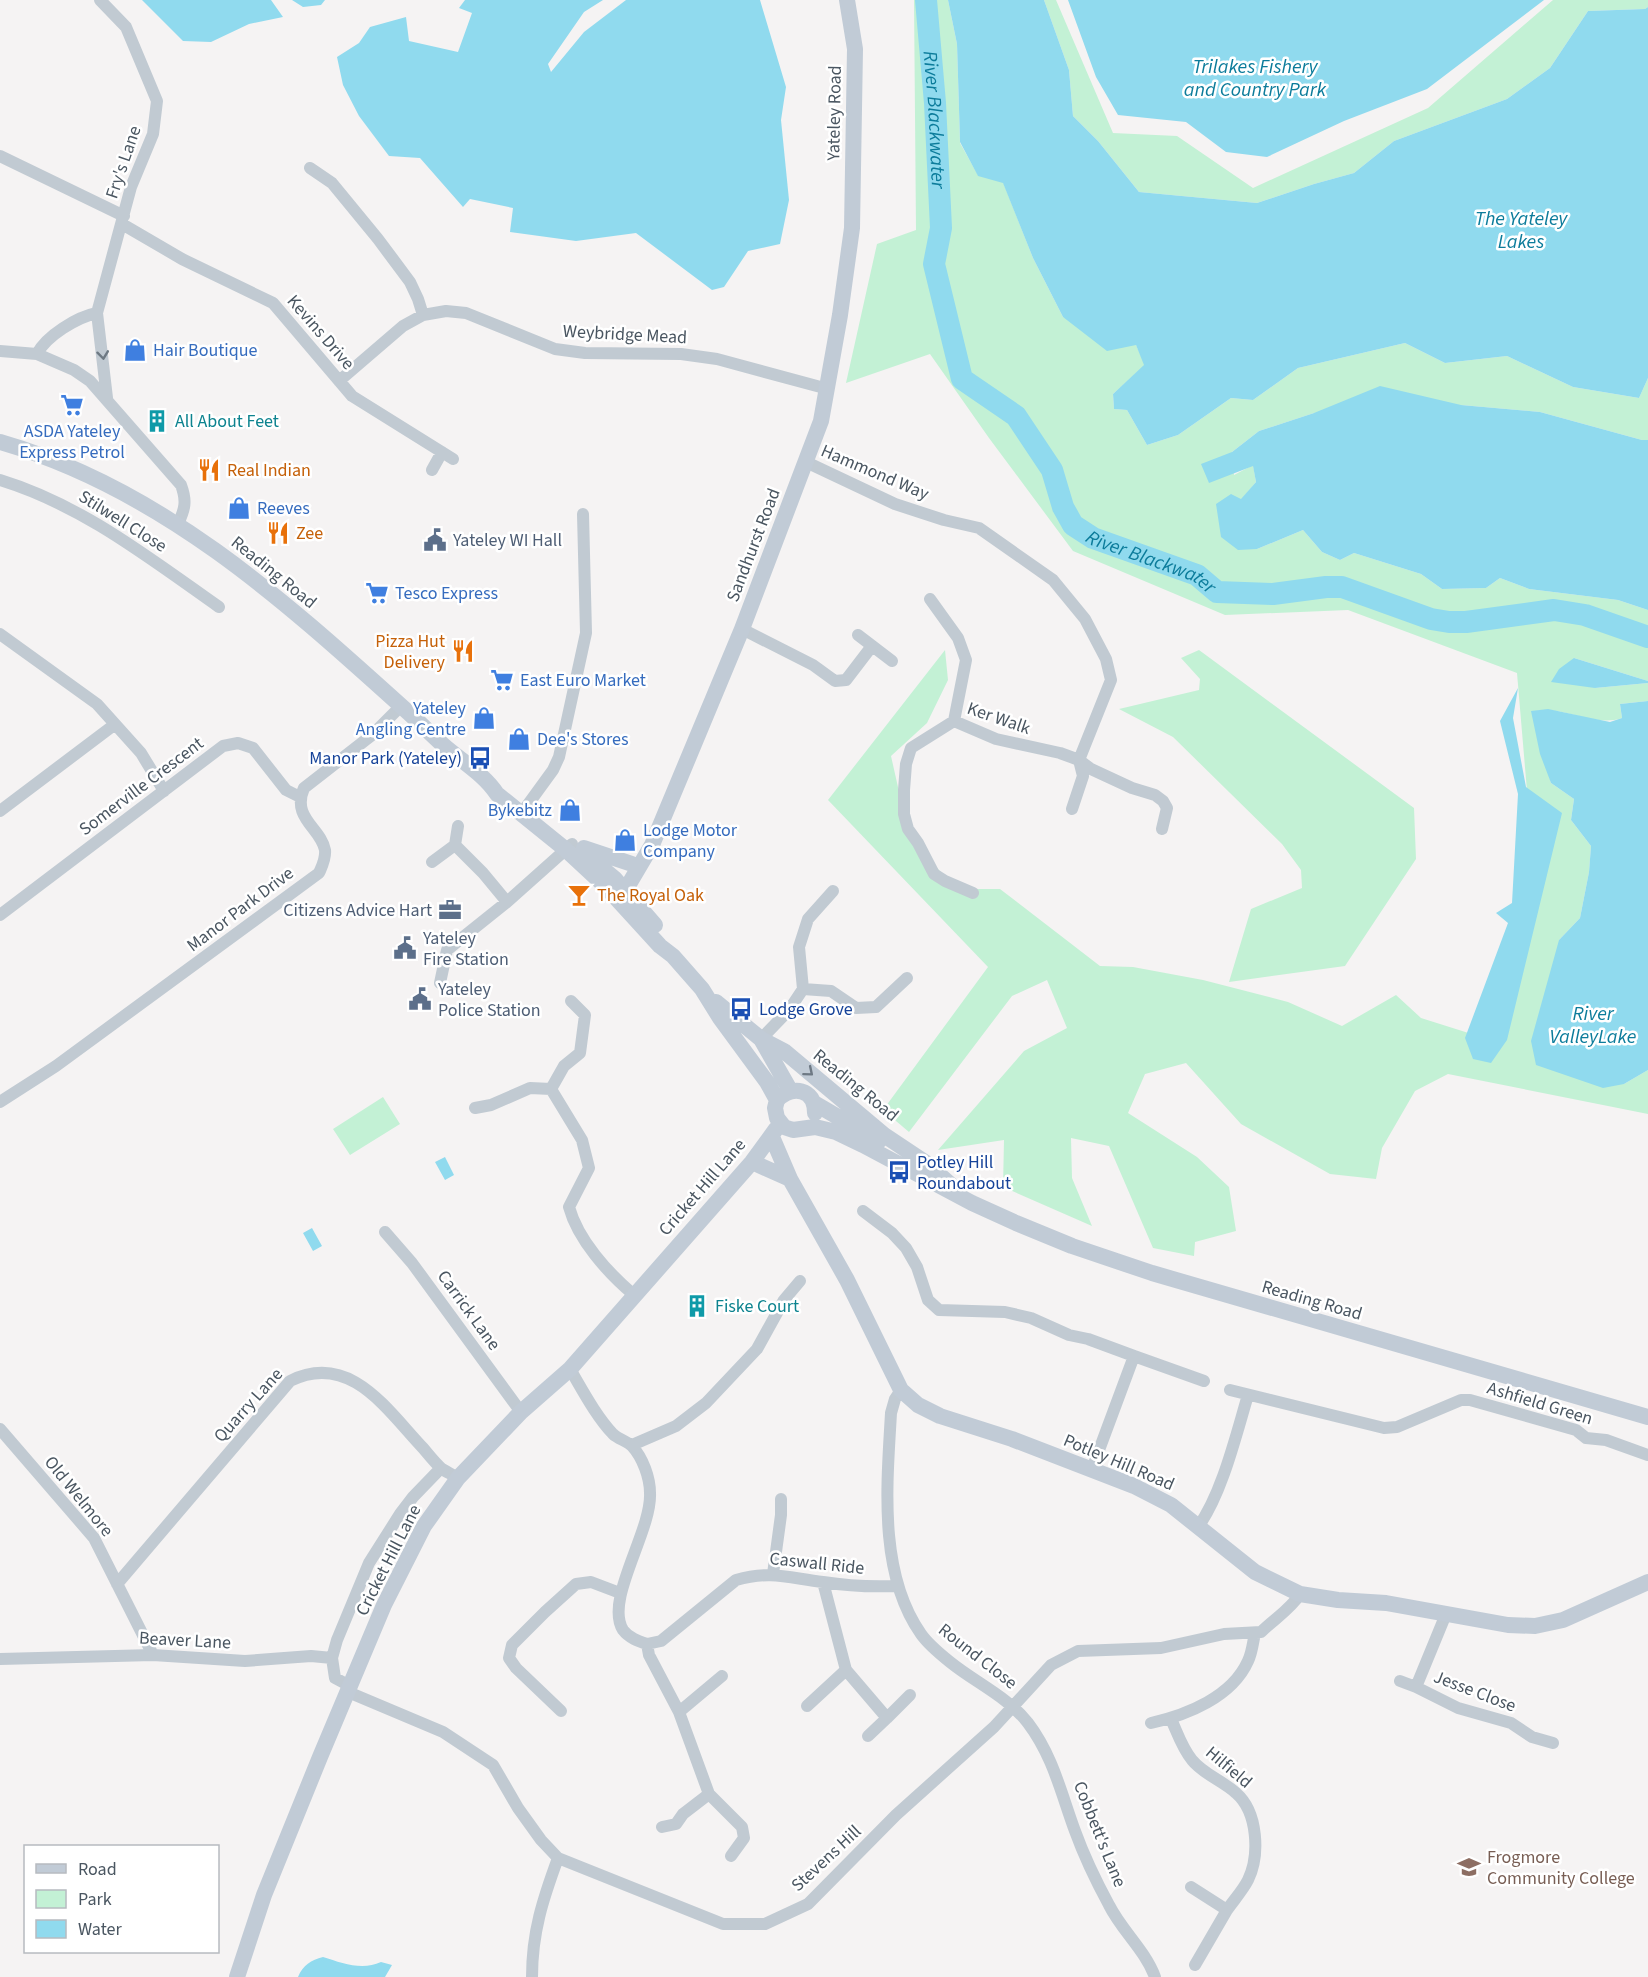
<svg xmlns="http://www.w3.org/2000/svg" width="1648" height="1977" font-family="'Source Sans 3',sans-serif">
<rect width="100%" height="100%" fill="#f5f3f3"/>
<path fill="#c3f1d5" d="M914 0H948L957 44 960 143 978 175 1003 182 1033 258 1063 317 1136 345 1145 365 1113 394 1114 409 1127 410 1147 445 1178 435 1231 398 1253 400 1298 368 1405 343 1445 363 1507 356 1573 387 1639 398 1648 378V440H1642L1540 412 1461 405 1314 413 1259 431 1232 452 1234 475 1253 465 1256 482 1241 500 1257 549 1303 530 1322 552 1340 560 1354 553 1421 574 1442 589 1486 588 1500 578 1529 589 1618 600 1648 610V681L1574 658 1595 688 1648 683V701L1620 704 1622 718C1593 728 1562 704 1532 712L1551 783 1574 799 1571 820 1591 846 1589 872 1580 918 1559 940 1648 914 1624 1084 1648 1070V1114L1448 1074 1415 1091 1382 1148 1376 1179 1330 1174 1241 1124 1186 1063 1145 1074 1128 1113 1197 1157 1229 1187 1236 1231 1195 1242 1194 1256 1153 1248 1109 1146 1071 1138 1072 1178 1092 1226 1003 1187 1004 1140 938 1150 1024 1051 1067 1028 1047 980 1012 996 909 1132 883 1110 988 967 828 800 945 650 948 680 927 723 891 756 900 796 904 831 956 889H1000L1100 966 1133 967 1203 980 1288 1002 1342 1026 1396 995 1421 1018 1478 1036 1531 838 1517 673 1348 610 1225 615 1073 551 989 438 930 354 846 383 877 244 916 230Z
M1044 0H1056L1113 133 1177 136 1253 188 1428 108 1553 0H1648V7L1645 9 1588 11 1550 68 1507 99 1394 141 1354 173 1314 184 1257 203 1139 192 1098 141 1073 116 1069 70Z
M1199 650 1414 808 1416 859 1345 966 1229 982 1251 909 1302 888 1301 870 1282 844 1173 737 1119 709 1199 690 1200 679 1181 658Z
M383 1097 400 1124 350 1155 333 1129Z"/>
<path fill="#90daee" d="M142 0H271L283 17 249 24 211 42 183 41Z
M292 0H325L321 5 303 7Z
M465 0H603L584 12 548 64 551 72 584 32 626 0H760L786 87 781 120 789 200 780 244 748 251 724 287 712 290 636 233 576 241 510 232 513 208 470 199 463 207 420 158 389 156 359 116 343 85 337 57 359 43 370 27 406 17 409 41 458 52 472 13 459 8Z
M948 0H1044L1069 70 1073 116 1098 141 1139 192 1257 203 1314 184 1354 173 1394 141 1507 99 1550 68 1588 11 1645 9 1648 7V378L1639 398 1573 387 1507 356 1445 363 1405 343 1298 368 1253 400 1231 398 1178 435 1147 445 1127 410 1114 409 1113 394 1144 365 1136 345 1107 351 1063 317 1033 258 1003 183 978 176 960 142 957 44Z
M1068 0H1544L1427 89 1344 121 1267 157 1226 152 1186 122 1118 115 1096 77Z
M1380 386 1461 405 1540 412 1642 440H1648V610L1618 600 1529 589 1500 578 1486 588 1442 589 1421 574 1354 553 1340 560 1322 552 1303 530 1257 549 1238 550 1221 537 1216 504 1231 494 1241 499 1256 482 1253 466 1209 483 1201 464 1232 452 1259 431 1314 413Z
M1574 658 1648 681V683L1595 688 1551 682 1559 669Z
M1518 688 1513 718 1526 787 1562 813 1507 1040 1491 1063 1473 1059 1465 1038 1508 923 1496 913 1512 903 1518 794 1500 721Z
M1648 701V1070L1624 1084 1603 1088 1536 1065 1531 1041 1559 940 1580 918 1589 872 1591 846 1571 820 1574 799 1551 783 1540 754 1531 711 1548 709 1610 722 1622 718 1620 704Z
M445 1157 454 1175 445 1180 435 1162Z
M312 1228 322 1246 313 1251 303 1233Z
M323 1957C342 1963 362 1971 381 1962L392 1965 385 1977H298C303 1965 311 1960 323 1957Z"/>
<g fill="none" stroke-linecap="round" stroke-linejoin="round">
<path stroke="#90daee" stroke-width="22" id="s1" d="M926 0 935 103 941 228 934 264 962 379 1016 416 1052 470 1063 507 1073 525 1093 538 1197 575 1217 592 1273 594 1326 587H1342L1431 619 1449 622H1466L1554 610 1585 615 1648 637"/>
<path stroke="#c1cad2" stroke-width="12" d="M100 0 126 27 157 101 153 134 131 187 97 313 107 398
M0 156 124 216
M310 168 332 183 378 239 410 282 418 299 423 315 446 311 466 313 555 349 585 353 681 354 717 359 828 389
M122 224 182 259 273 303 352 396 453 459
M0 351 37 354 74 370 90 381 181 485C187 501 185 509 178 524
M37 354C46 336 77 317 97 313
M339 381 403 326 423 315
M806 462 895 504 944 520 979 528 1053 580 1085 619 1106 659 1111 680 1079 760 1083 776 1072 809
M432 470 442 452
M0 480C82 505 149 558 219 607
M930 599 958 638 966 660 954 721
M742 629 813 665 835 681 846 680 872 646
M0 634 97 704 141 753 164 791
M858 635 892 661
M0 811 114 725
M521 814 553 770 559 757 586 633 583 514
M455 845 458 826
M432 862 455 845 483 873 507 902
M973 893 945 881 934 874 918 843 908 829 904 814V790L906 764 911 748 954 721 996 739 1060 753 1079 760 1091 769 1132 788 1155 795 1163 801 1167 808 1162 829
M0 915 223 746 238 743 253 748 286 790 300 797
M440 983 447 950 507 902 572 844
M803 989 831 991 856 1008 876 1007 907 978
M761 1039 789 1010 803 989 799 947 808 919 833 891
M551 1089 564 1066 580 1053 585 1015 571 1001
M0 1102 56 1066 319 873C322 866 326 859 325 850 321 828 291 818 304 788L372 735 401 706
M475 1108 491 1105 530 1088 551 1089 582 1140 589 1168 569 1207C578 1240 608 1273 634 1295
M863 1211 892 1233 906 1248 917 1267 928 1300 939 1310 1005 1312 1031 1318 1069 1335 1088 1339 1134 1356 1092 1469
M385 1232 412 1263 521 1412
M1134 1356 1204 1381
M570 1369C583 1391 596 1416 613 1434 618 1439 627 1441 632 1446 643 1458 650 1478 650 1493 652 1531 604 1600 623 1630 629 1638 638 1641 647 1644L649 1655 679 1712 709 1794 742 1827 744 1838 731 1856
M901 1390 895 1399 891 1413C887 1484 878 1573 921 1634 928 1644 940 1654 950 1662 976 1683 1008 1697 1028 1723 1053 1756 1061 1793 1075 1831 1084 1856 1096 1881 1109 1905 1122 1931 1145 1950 1155 1977
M1230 1390 1384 1428 1397 1427 1461 1400H1470L1576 1430 1586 1438 1606 1440 1648 1455
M0 1429 94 1538 153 1655
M632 1445 676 1426 706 1403 757 1349 784 1300 800 1281
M1198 1527C1222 1494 1236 1435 1248 1395
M773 1574 781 1515V1499
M823 1582 846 1670 887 1718 910 1695
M117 1584 290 1381C350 1351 387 1410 423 1448 429 1455 435 1463 442 1469 447 1472 453 1475 458 1478
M1446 1614 1416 1687 1458 1708 1511 1723 1532 1737 1553 1743
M647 1644 661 1641 736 1580C771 1570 789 1578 823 1582 848 1586 872 1587 897 1586
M0 1659 153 1655 245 1661 311 1656 332 1658
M1400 1681 1416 1687
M350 1686 335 1678 332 1658 337 1640 369 1563 400 1514 413 1497 441 1468
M348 1692 443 1732 493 1765 518 1808 541 1840 558 1858 723 1924H765L808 1904 896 1815 994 1727 1051 1665 1078 1651 1161 1648 1224 1634 1261 1632C1274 1619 1291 1609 1300 1594
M807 1706 846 1670
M561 1711 516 1668 509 1658 512 1645 545 1612 576 1584 591 1582 620 1593
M679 1712 722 1676
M1171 1719C1177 1732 1182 1748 1192 1760 1203 1774 1223 1781 1236 1793 1258 1812 1260 1855 1248 1880 1243 1890 1234 1900 1227 1910L1191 1887
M1151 1723C1187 1715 1232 1697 1248 1661 1252 1653 1253 1642 1255 1633
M868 1736 887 1718
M662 1827 676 1824 683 1814 709 1794
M1195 1965 1227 1910
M532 1977C532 1932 543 1899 558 1858"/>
<path stroke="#c1cbd6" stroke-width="16" d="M0 442C163 489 287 603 410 714 421 724 432 735 443 745 461 761 484 774 497 794L565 849 607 888 660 946 673 956 702 989 720 1018 767 1082 777 1100 775 1108 777 1118 784 1127 793 1130 815 1127 836 1132 863 1145 972 1203 1016 1223 1072 1246 1152 1273 1648 1417
M584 848 632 864
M585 854 615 879 655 925
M619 901 652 845 742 629 821 421 840 315 852 228 855 49 847 0
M716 1002 761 1039 784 1051 884 1135 926 1163 951 1185
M761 1039 790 1090
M777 1100C792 1085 815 1088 815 1113
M814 1103 879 1141
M772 1137 790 1179 847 1280 901 1390 918 1405 940 1416 1012 1439 1134 1486 1171 1505 1255 1572 1300 1594 1338 1600 1386 1603 1508 1625 1535 1626 1563 1620 1648 1582
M752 1162 790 1179
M237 1977 264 1895 320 1757 384 1605 424 1526 458 1478 521 1412 570 1369 752 1162 776 1129"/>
</g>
<defs><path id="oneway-chevron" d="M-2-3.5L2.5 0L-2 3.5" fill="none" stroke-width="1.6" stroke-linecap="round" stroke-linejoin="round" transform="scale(1.5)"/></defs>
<use stroke="#6e7983" href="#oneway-chevron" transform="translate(103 355) rotate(83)"/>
<use stroke="#6e7984" href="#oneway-chevron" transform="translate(809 1072) rotate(40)"/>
<defs>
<g id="shop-bare" transform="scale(1.8)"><path d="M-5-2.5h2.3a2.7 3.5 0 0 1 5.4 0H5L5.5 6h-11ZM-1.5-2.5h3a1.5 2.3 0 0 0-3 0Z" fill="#3f7fe0" stroke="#fff" stroke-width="2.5" paint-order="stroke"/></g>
<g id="supermarket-bare" transform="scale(1.8)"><path d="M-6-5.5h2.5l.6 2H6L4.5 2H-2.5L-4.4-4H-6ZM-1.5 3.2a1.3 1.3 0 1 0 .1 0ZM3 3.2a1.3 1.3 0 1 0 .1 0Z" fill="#3f7fe0" stroke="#fff" stroke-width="2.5" paint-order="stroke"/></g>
<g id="building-bare" transform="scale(1.8)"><path d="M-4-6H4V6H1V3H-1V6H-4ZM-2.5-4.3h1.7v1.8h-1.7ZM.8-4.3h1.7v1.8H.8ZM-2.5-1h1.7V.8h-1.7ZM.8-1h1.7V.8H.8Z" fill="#0f9aa8" stroke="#fff" stroke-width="2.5" paint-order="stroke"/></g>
<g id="restaurant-bare" transform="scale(1.8)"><path d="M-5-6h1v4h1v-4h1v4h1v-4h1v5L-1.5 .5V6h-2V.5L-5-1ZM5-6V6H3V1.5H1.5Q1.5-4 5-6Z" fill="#e8710a" stroke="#fff" stroke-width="2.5" paint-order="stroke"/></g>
<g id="civic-bare" transform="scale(1.8)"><path d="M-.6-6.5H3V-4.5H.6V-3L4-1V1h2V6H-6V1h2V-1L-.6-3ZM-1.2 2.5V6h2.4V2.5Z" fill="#5c6f8a" stroke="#fff" stroke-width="2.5" paint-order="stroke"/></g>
<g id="bus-bare" transform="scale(1.8)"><path d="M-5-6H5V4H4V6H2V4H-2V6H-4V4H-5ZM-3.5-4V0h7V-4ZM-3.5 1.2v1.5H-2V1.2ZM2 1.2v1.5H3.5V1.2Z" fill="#1a4fb4" stroke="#fff" stroke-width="2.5" paint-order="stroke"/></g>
<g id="bar-bare" transform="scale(1.8)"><path d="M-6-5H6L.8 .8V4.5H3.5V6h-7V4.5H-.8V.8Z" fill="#e8710a" stroke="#fff" stroke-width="2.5" paint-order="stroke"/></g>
<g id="office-bare" transform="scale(1.8)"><path d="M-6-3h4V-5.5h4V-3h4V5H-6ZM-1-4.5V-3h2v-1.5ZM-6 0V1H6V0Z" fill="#5c6f8a" stroke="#fff" stroke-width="2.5" paint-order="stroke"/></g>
<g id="school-bare" transform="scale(1.8)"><path d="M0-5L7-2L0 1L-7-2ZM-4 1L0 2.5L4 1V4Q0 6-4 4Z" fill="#8d6e63" stroke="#fff" stroke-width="2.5" paint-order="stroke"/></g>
</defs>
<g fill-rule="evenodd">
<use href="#shop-bare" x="135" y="350"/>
<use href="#supermarket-bare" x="72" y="405"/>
<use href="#building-bare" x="157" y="421"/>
<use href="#restaurant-bare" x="209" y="470"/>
<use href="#shop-bare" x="239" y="508"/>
<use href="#restaurant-bare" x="278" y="533"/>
<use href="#civic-bare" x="435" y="540"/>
<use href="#supermarket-bare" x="377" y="593"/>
<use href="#restaurant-bare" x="463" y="651"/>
<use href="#supermarket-bare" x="502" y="680"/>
<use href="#shop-bare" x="484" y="718"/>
<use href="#shop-bare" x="519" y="739"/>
<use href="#bus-bare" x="480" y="758"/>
<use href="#shop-bare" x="570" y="810"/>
<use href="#shop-bare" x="625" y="840"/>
<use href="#bar-bare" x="579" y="895"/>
<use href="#office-bare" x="450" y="910"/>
<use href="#civic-bare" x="405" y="948"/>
<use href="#civic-bare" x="420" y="999"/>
<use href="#bus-bare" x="741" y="1009"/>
<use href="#bus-bare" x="899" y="1172"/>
<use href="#building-bare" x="697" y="1306"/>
<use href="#school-bare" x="1469" y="1867"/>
</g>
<g text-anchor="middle" stroke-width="5" stroke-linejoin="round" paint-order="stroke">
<g font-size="18" fill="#4a5661" stroke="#fff">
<text transform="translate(834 113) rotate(-89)" y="6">Yateley Road</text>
<text transform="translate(123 162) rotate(-71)" y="6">Fry's Lane</text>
<text transform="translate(321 332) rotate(49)" y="6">Kevins Drive</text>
<text transform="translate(625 334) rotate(3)" y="6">Weybridge Mead</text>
<text transform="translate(875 472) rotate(23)" y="6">Hammond Way</text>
<text transform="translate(123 521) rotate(32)" y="6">Stilwell Close</text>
<text transform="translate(753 545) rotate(-69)" y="6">Sandhurst Road</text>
<text transform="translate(274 572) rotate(39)" y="6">Reading Road</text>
<text transform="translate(999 718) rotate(19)" y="6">Ker Walk</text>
<text transform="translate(141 786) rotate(-37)" y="6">Somerville Crescent</text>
<text transform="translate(240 909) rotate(-37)" y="6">Manor Park Drive</text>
<text transform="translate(856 1085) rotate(39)" y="6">Reading Road</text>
<text transform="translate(702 1187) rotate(-49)" y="6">Cricket Hill Lane</text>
<text transform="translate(1312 1300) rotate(16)" y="6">Reading Road</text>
<text transform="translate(469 1310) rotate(54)" y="6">Carrick Lane</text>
<text transform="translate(1540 1403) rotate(17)" y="6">Ashfield Green</text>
<text transform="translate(248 1405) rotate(-48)" y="6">Quarry Lane</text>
<text transform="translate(1119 1462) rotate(23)" y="6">Potley Hill Road</text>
<text transform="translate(79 1496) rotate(51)" y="6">Old Welmore</text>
<text transform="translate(388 1560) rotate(-63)" y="6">Cricket Hill Lane</text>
<text transform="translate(817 1563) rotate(6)" y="6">Caswall Ride</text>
<text transform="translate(185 1640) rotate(3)" y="6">Beaver Lane</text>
<text transform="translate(978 1656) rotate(38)" y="6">Round Close</text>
<text transform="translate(1475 1691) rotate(21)" y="6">Jesse Close</text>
<text transform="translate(1229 1767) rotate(40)" y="6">Hilfield</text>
<text transform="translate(1100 1834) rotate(68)" y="6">Cobbett's Lane</text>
<text transform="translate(826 1858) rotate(-43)" y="6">Stevens Hill</text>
</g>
<g font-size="18" fill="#366cbe" stroke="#fff" text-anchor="start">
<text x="153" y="356">Hair Boutique</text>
<text x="72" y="437" text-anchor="middle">ASDA Yateley<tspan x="72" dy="21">Express Petrol</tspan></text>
<text x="257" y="514">Reeves</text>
<text x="395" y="599">Tesco Express</text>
<text x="520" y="686">East Euro Market</text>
<text x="466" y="714" text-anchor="end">Yateley<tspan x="466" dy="21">Angling Centre</tspan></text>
<text x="537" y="745">Dee's Stores</text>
<text x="552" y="816" text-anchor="end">Bykebitz</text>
<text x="643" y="836">Lodge Motor<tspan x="643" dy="21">Company</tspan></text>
</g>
<g font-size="18" fill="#0d838f" stroke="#fff" text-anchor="start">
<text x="175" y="427">All About Feet</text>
<text x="715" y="1312">Fiske Court</text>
</g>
<g font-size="18" fill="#c56008" stroke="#fff" text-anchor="start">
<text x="227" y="476">Real Indian</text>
<text x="296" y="539">Zee</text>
<text x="445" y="647" text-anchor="end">Pizza Hut<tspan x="445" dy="21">Delivery</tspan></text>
<text x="597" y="901">The Royal Oak</text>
</g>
<g font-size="18" fill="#4e5e75" stroke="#fff" text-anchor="start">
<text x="453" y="546">Yateley WI Hall</text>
<text x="432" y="916" text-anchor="end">Citizens Advice Hart</text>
<text x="423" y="944">Yateley<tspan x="423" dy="21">Fire Station</tspan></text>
<text x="438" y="995">Yateley<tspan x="438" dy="21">Police Station</tspan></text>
</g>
<g font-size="18" fill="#164399" stroke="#fff" text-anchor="start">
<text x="462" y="764" text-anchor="end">Manor Park (Yateley)</text>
<text x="759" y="1015">Lodge Grove</text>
<text x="917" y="1168">Potley Hill<tspan x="917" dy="21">Roundabout</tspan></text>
</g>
<g font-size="18" fill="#785e54" stroke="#fff" text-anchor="start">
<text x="1487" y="1863">Frogmore<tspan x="1487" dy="21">Community College</tspan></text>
</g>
<g font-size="20" font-style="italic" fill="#0c7c9b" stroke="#fff">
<text x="1255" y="73">Trilakes Fishery<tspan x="1255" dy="23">and Country Park</tspan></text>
<text dy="7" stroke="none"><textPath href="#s1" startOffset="120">River Blackwater</textPath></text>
<text x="1521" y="225">The Yateley<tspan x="1521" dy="23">Lakes</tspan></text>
<text dy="7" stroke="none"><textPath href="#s1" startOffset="660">River Blackwater</textPath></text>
<text x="1593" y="1020">River<tspan x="1593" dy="23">ValleyLake</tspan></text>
</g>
</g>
<rect x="24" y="1845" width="195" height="108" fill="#ffffff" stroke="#b7bbc0" stroke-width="1.5"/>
<rect x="36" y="1864" width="30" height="9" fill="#c1cbd6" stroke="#b7bbc0" stroke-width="1.5"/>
<text x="78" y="1875" font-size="18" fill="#4a5661">Road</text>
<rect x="36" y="1890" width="30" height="18" fill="#c3f1d5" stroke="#b7bbc0" stroke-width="1.5"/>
<text x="78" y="1905" font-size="18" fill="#4a5661">Park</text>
<rect x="36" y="1920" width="30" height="18" fill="#90daee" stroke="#b7bbc0" stroke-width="1.5"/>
<text x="78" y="1935" font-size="18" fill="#4a5661">Water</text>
</svg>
